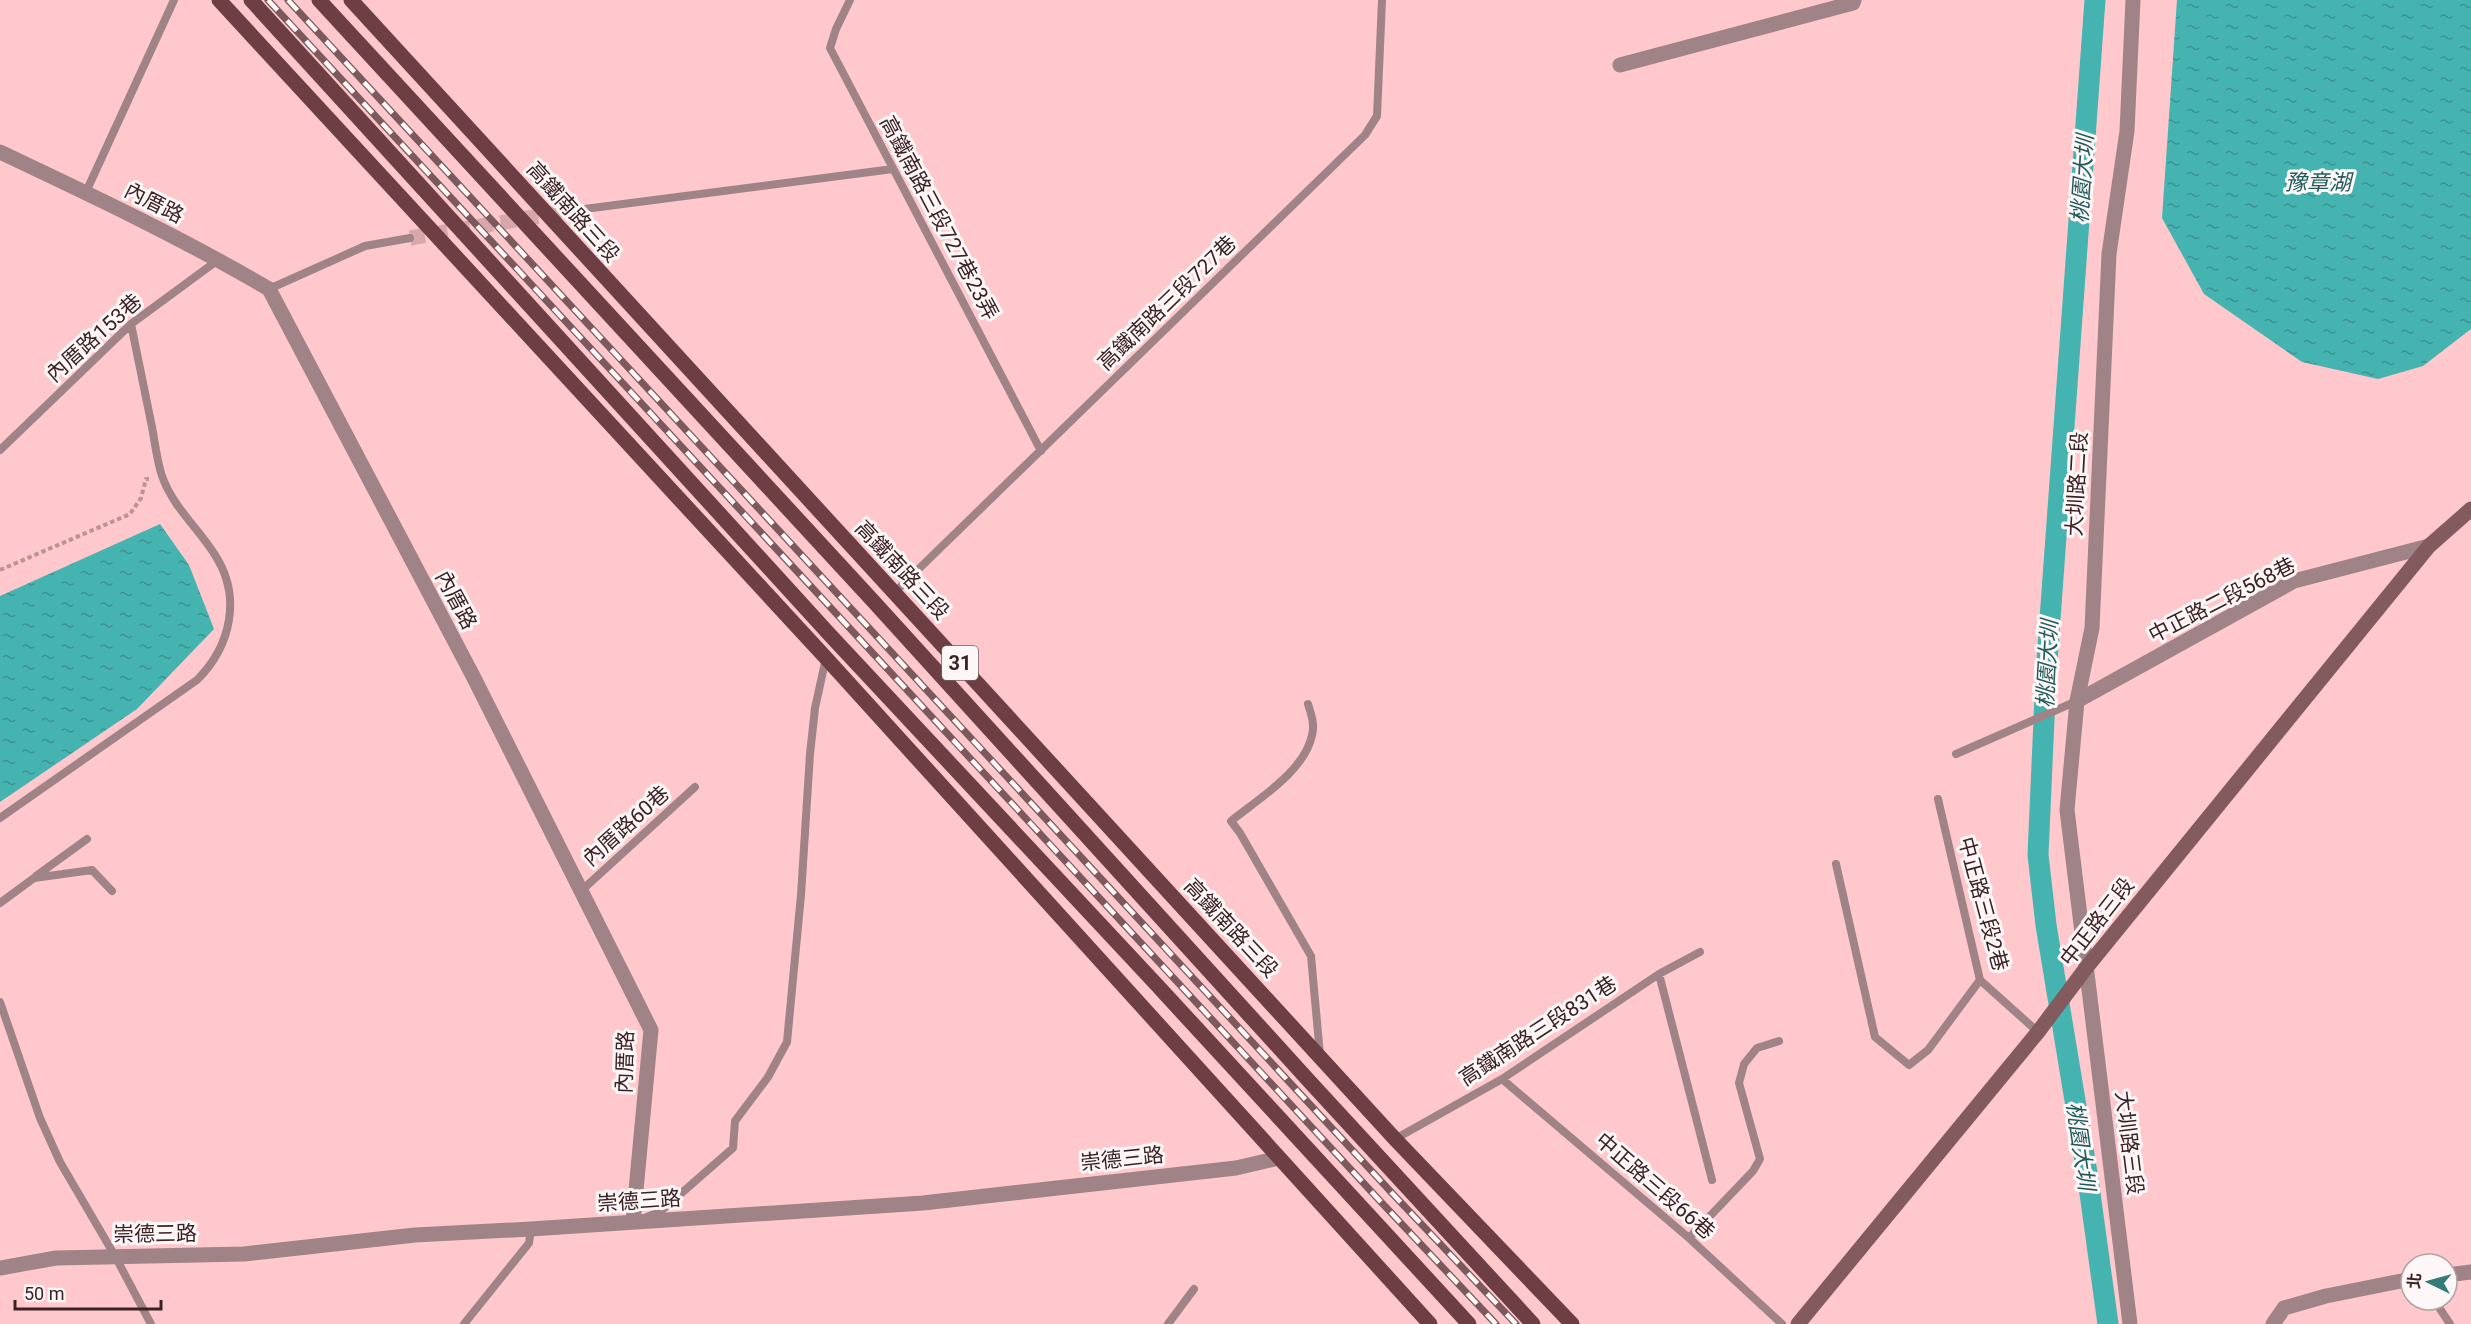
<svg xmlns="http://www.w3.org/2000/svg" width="2471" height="1324" font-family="Roboto,'Noto Sans TC',sans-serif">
<defs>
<pattern id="water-ripples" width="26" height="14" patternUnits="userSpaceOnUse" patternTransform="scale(1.5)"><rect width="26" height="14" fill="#45b4b1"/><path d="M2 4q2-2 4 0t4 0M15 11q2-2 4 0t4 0" fill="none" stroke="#3b9290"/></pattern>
</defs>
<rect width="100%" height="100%" fill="#fec8cc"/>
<path fill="url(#water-ripples)" d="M2177 0H2471V329L2423 366 2378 379 2302 362 2204 294 2162 218Z
M160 524 189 565 214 629 137 709 0 802V596Z"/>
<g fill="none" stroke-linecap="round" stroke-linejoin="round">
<path stroke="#45b4b1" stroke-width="21" d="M2095 0 2046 674 2038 855 2046 925 2088 1179 2108 1324"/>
<path stroke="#d7a7ab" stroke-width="15" stroke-dasharray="15 8" stroke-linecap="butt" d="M410 238 569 211"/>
<path stroke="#be9195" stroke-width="4" stroke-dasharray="4.5 3" stroke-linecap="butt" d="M0 570 130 514 141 498 146 479H149"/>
<path stroke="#a08386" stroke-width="8" d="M850 0 836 29 830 48 1041 451
M86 192 174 0
M569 211 893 169
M269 289 365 246 410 238
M0 450 131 324 218 260
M895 592 1365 135 1377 116 1382 0
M1308 704C1311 714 1315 724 1312 735 1305 771 1258 799 1231 821L1240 833 1311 956 1320 1055
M1956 754 2077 701
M1938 799 1980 980 2038 1032
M0 818 197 680C231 646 242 597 215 555 198 528 173 507 162 476 157 461 155 443 152 427 145 393 138 358 131 324
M1836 864 1875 1037 1909 1065 1928 1050 1980 980
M36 876 87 839
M581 891 695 787
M0 903 34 878 92 870 112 891
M1659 974 1712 1180
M0 1002 40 1118 60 1162 115 1256 151 1324
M1502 1079 1689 1238 1782 1324
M1395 1139 1502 1079 1659 974 1700 952
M645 1218 661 1211 733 1148 735 1121 768 1077 787 1042 801 895 810 754 815 708 826 658
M1689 1238 1753 1171 1760 1159 1739 1083 1744 1064 1757 1048 1779 1041
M2434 1300 2450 1324
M464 1324 529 1243 531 1229
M1168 1324 1194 1289"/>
<path stroke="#a08386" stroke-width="15" d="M1620 65 1853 3 1854 0
M0 152C91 195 182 238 269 289L473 676 651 1030 633 1222
M2077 701 2294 581 2429 546
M0 1268 56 1258 244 1254 415 1235 531 1229 923 1203 1236 1168 1279 1158
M2447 1275 2471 1272
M2130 1324 2067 810 2077 701 2092 628 2109 254 2127 131 2133 0
M2273 1324 2284 1308 2326 1296 2411 1279"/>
<path stroke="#835b5f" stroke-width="15" d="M1798 1324 2038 1032 2086 968 2429 546 2471 509"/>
<path stroke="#6d3e44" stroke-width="15" d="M219 0 826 658 1430 1324
M251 0 830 635 1156 984 1469 1324
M319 0 874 602 1310 1082 1533 1324
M351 0 1395 1139 1572 1324"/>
<g stroke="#7c595c" stroke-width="7">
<path id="rail" d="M268 0 1381 1202 1496 1324
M288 0 1391 1192 1516 1324"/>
</g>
<use href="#rail" stroke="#fef7f7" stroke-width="4.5" stroke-dasharray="14" stroke-linecap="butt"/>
</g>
<g text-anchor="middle" stroke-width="6" stroke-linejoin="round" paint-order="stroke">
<rect fill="#fef7f7" stroke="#766264" stroke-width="1.5" x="942" y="646" width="36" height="34" rx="4.5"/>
<g font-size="20" font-weight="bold" fill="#3b2225">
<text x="960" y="670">31</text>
</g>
<g font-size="21" fill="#3b2225" stroke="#fef7f7">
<text transform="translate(154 203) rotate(27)" y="7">內厝路</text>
<text transform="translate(573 212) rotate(48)" y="7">高鐵南路三段</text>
<text transform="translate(939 218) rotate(62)" y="7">高鐵南路三段727巷23弄</text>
<text transform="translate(1167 303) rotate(-44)" y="7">高鐵南路三段727巷</text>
<text transform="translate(94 338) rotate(-42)" y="7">內厝路153巷</text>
<text transform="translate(2077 484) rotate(-87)" y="7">大圳路二段</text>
<text transform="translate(902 570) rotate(47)" y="7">高鐵南路三段</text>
<text transform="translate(456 600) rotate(62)" y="7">內厝路</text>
<text transform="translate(2222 600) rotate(-27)" y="7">中正路二段568巷</text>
<text transform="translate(626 826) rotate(-42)" y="7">內厝路60巷</text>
<text transform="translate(1983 904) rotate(75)" y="7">中正路三段2巷</text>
<text transform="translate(2097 922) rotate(-52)" y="7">中正路三段</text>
<text transform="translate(1231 928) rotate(47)" y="7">高鐵南路三段</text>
<text transform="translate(1538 1031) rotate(-33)" y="7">高鐵南路三段831巷</text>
<text transform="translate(625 1062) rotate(-88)" y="7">內厝路</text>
<text transform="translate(2129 1143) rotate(83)" y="7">大圳路三段</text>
<text transform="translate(1122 1159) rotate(-6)" y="7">崇德三路</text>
<text transform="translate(1655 1186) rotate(41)" y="7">中正路三段66巷</text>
<text transform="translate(639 1201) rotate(-4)" y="7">崇德三路</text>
<text transform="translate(155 1234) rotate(-1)" y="7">崇德三路</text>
</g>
<g font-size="22" font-style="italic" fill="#1f5c5b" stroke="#fef7f7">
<text transform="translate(2082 179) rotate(-86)" y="8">桃園大圳</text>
<text x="2318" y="190">豫章湖</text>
<text transform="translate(2047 664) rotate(-87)" y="8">桃園大圳</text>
<text transform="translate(2081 1146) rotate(82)" y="8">桃園大圳</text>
</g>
</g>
<g transform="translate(2429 1282) rotate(275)"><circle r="28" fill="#fef7f7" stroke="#b0a2a3" stroke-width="1.5"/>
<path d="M0-4.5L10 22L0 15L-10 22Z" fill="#337c7a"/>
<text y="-9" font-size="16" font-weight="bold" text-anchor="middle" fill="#3b2225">北</text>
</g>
<path d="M15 1300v9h146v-9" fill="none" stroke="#3b2225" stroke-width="3"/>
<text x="24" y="1300" font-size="18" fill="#3b2225" stroke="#fef7f7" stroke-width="4.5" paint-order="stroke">50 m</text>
</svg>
